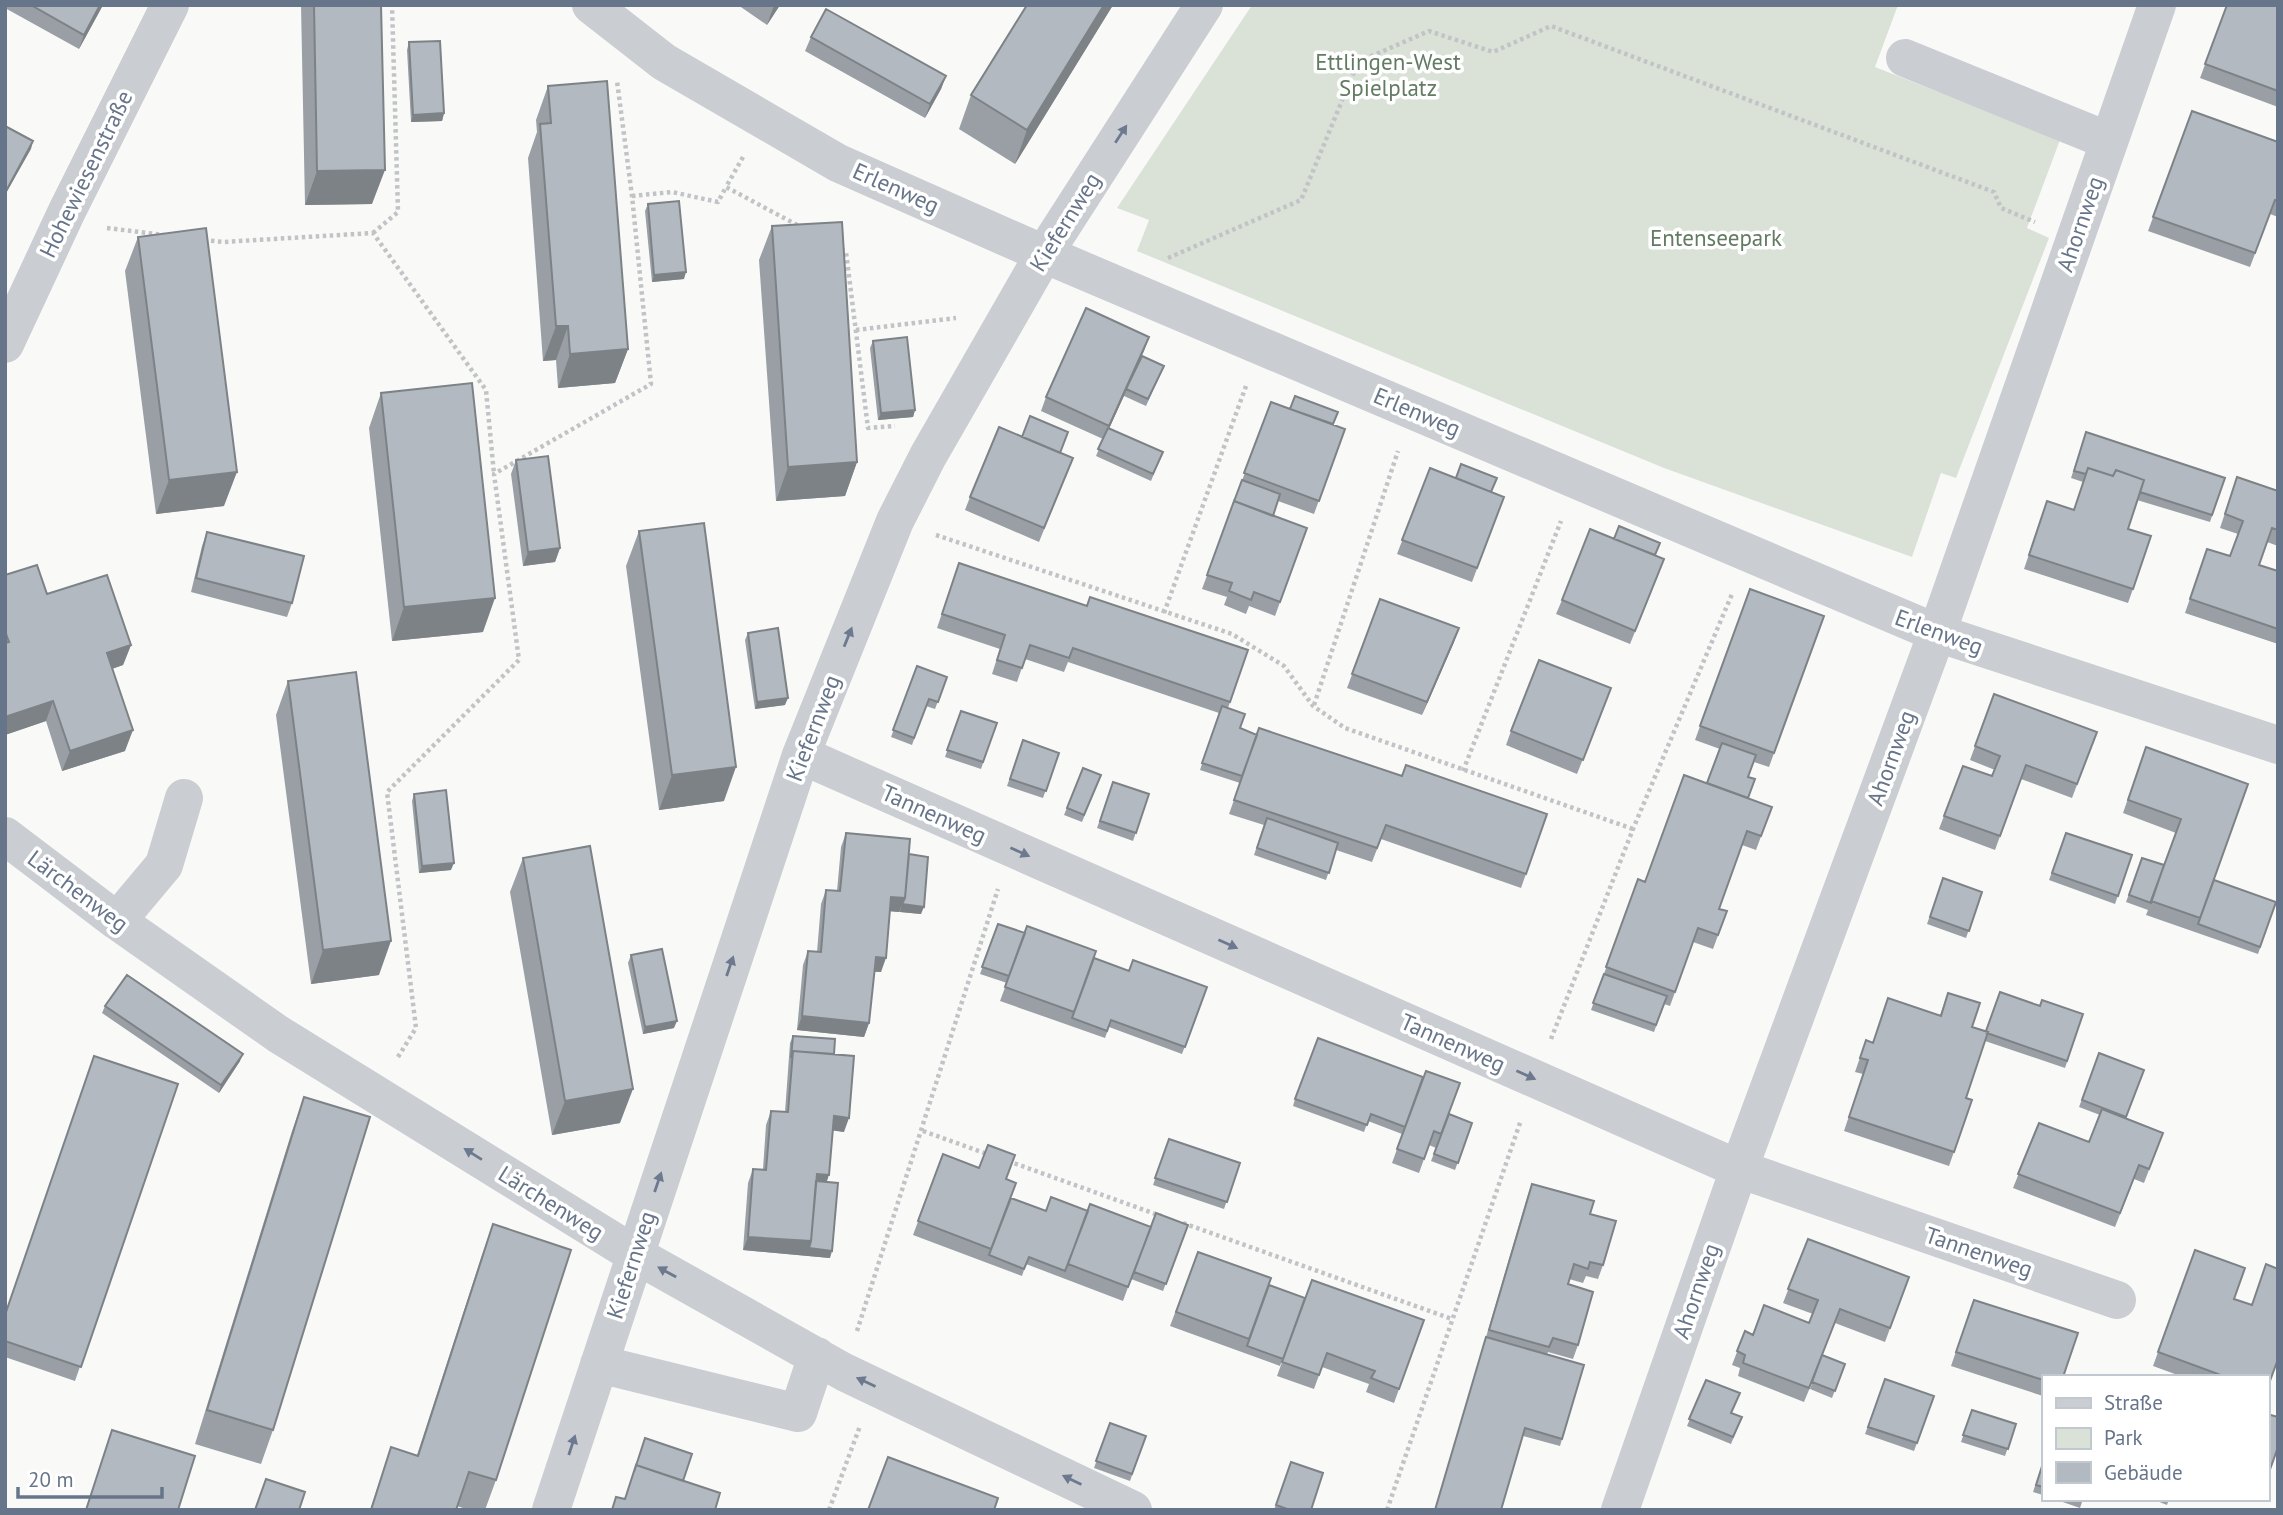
<svg xmlns="http://www.w3.org/2000/svg" width="2283" height="1515" font-family="'PT Sans',sans-serif">
<rect width="100%" height="100%" fill="#f9faf8"/>
<path fill="#dae2d8" d="M1252 5H1898L1875 67 2060 140 2027 228 2049 238 1956 478 1941 473 1912 557 1664 468 1137 251 1149 220 1117 208Z"/>
<g fill="none" stroke-linecap="round" stroke-linejoin="round">
<path stroke="#c1c3c6" stroke-width="4.5" stroke-dasharray="3.5 3.5" stroke-linecap="butt" d="M743 157 726 187 799 226
M632 196 672 192 718 202 726 187
M107 228 164 235
M373 233 398 212 392 5
M204 240 223 242 373 233 486 390 494 474
M841 249 846 252 868 428 895 426
M1168 258 1301 200 1358 62 1429 31 1493 52 1551 26 1994 192 2001 208 2035 222
M856 330 956 318
M936 535 1232 634 1284 666 1313 706 1345 728 1633 829
M1164 613 1246 386
M1314 705 1398 451
M1463 771 1561 521
M1551 1039 1633 829 1732 594
M398 1057 416 1028 387 792 519 660 494 474 651 384 632 196 617 81
M923 1131 990 1155
M1008 1161 1161 1216
M1183 1223 1452 1319
M857 1331 998 889
M829 1510 860 1426
M1387 1510 1521 1120"/>
<path stroke="#cacdd1" stroke-width="38" d="M591 5 664 62 838 163 1044 254 1937 633 2278 745
M1905 58 2109 141
M5 344 67 211 170 5
M801 755 1739 1169 2117 1300
M5 836 117 921 278 1034 634 1254 844 1372 1133 1510
M117 921 164 865 184 798
M599 1364 798 1413 817 1356
M551 1510 801 755 895 521 928 456 1044 254 1204 5
M1620 1510 1739 1169 1937 633 2157 5"/>
</g>
<path fill="#999fa5" d="M5 5H103L79 49 5 8Z
M301 5H381L372 204 305 205Z
M738 5H780L767 25Z
M1027 5H1113L1015 164 959 129 971 95Z
M2227 5H2278V107L2200 78Z
M811 37 946 76 941 89 925 118 805 51Z
M409 42 444 113 442 121 411 122 407 50Z
M548 86 628 349 615 383 558 388 556 360 543 361 528 158 537 132 536 120Z
M2187 125 2278 142V217L2270 214 2250 267 2148 231Z
M648 204 684 279 652 282 645 211Z
M772 226 857 462 845 496 776 501 759 260Z
M138 237 224 506 156 514 125 271Z
M873 341 915 410 913 417 878 420 870 348Z
M1142 356 1164 366 1161 373 1146 406 1124 396 1109 428 1160 459 1151 481 1096 456 1103 439 1041 411 1046 397Z
M381 393 483 632 392 641 369 428Z
M1271 402 1345 429 1314 514 1278 501 1273 516 1307 528 1275 616 1249 606 1246 614 1224 605 1227 597 1202 589Z
M2086 432 2225 478 2210 522 2137 500 2128 529 2133 589 2128 603 2024 569 2047 501 2074 510 2083 482 2071 478Z
M1060 453 1073 458 1039 542 965 510 970 497Z
M516 460 560 548 555 562 523 566 511 474Z
M1430 468 1504 497 1472 582 1397 554Z
M2237 477 2278 491V546L2267 542 2259 565 2278 571V644L2185 613 2207 549 2230 556 2238 534 2220 528Z
M639 531 724 801 659 810 626 566Z
M207 532 292 603 287 617 191 592 202 546Z
M1655 555 1659 573 1630 644 1556 614 1562 600Z
M959 563 1230 702 1228 708 1240 728 1257 735 1402 776 1547 814 1521 888 1381 839 1372 862 1336 850 1326 880 1254 855 1264 825 1229 814 1240 783 1200 770 1219 713 1068 662 1064 672 1025 659 1017 682 992 674 1000 649 937 628Z
M5 575 47 594 131 645 123 665 112 669 125 751 62 771 46 721 5 735Z
M1750 589 1824 616 1769 767 1754 762 1748 777V798L1772 807 1756 850 1742 845 1719 909 1727 911 1713 949 1693 942 1670 1006 1664 1004 1654 1032 1591 1010 1638 879 1645 882 1707 783 1720 749 1695 740Z
M1380 599 1454 642 1422 715 1347 688Z
M748 633 785 705 755 709 745 640Z
M917 666 947 677 935 709 926 706 912 745 891 737Z
M288 681 379 975 311 984 276 715Z
M1611 688 1577 774 1506 745 1511 731Z
M1994 694 2097 732 2072 798 2021 779 1995 850 1939 829 1963 766 1992 776 1995 770 1970 760Z
M961 711 997 723 981 769 945 757Z
M1023 740 1059 753 1043 798 1007 786Z
M2146 747 2248 784 2200 918 2276 902 2258 954 2146 915 2148 910 2126 902 2142 858 2164 865 2176 833 2123 813Z
M1083 768 1101 775 1082 822 1064 815Z
M1113 782 1149 794 1133 841 1097 828Z
M414 794 451 870 419 873 412 801Z
M846 833 909 854 921 914 890 911 881 972H874L869 1023 864 1037 797 1030 803 965 808 951 817 952 821 904 826 890 837 891 841 847Z
M2066 833 2132 855 2115 904 2049 880Z
M523 858 620 1123 552 1135 510 892Z
M1943 878 1982 892 1966 938 1927 924Z
M998 924 1129 971 1207 987 1182 1054 1109 1027 1105 1038 1000 1001 1021 944 1007 983 980 974Z
M631 955 674 1028 643 1034 628 963Z
M1948 993 1972 1027 1986 1031 2040 1006 2083 1014 2065 1068 1985 1041 1966 1098 1972 1100 1949 1166 1844 1131 1863 1074 1855 1072 1866 1040 1873 1043 1940 1015Z
M105 1006 240 1061 219 1093 102 1013Z
M793 1036 834 1054 844 1132 833 1130 827 1182 830 1258 743 1250 748 1183 753 1169H763L766 1125 771 1111 785 1112 790 1043Z
M2099 1053 2144 1070 2126 1118 2163 1133 2144 1183 2134 1179 2115 1227 2013 1188 2039 1123 2089 1142 2100 1115 2079 1107Z
M1423 1077 1460 1083 1436 1148 1429 1145 1419 1173 1392 1163 1405 1127 1402 1134 1368 1121 1364 1132 1293 1106 1295 1099Z
M178 1084 75 1381 5 1357V1314Z
M304 1097 273 1430 261 1464 195 1444 292 1131Z
M1449 1114 1472 1123 1455 1170 1431 1161Z
M1169 1139 1240 1163 1224 1209 1153 1185Z
M943 1154 1007 1179 995 1240 1046 1211H1088L1151 1227 1188 1225 1163 1291 1131 1279 1123 1301 1026 1264 1022 1276 913 1235Z
M1532 1184 1590 1214 1603 1265 1598 1279 1586 1276 1583 1283 1569 1279 1568 1284 1578 1345 1573 1359 1548 1352 1547 1355 1562 1439 1560 1446 1523 1436 1435 1510 1527 1198Z
M493 1224 496 1480 485 1510H469L457 1506 456 1510H370L391 1447 417 1455 481 1258Z
M1808 1239 1909 1277 1885 1342 1835 1323 1822 1355 1845 1364 1832 1398 1810 1389 1816 1373 1804 1402 1738 1376 1740 1368 1732 1365 1745 1331 1753 1335 1809 1323 1813 1314 1783 1303Z
M2195 1250 2234 1299 2252 1305 2267 1377H2183L2153 1366Z
M1198 1252 1269 1285 1305 1298 1280 1366 1170 1326Z
M1312 1280 1424 1320 1394 1403 1366 1392 1369 1384 1322 1367 1314 1389 1277 1376Z
M1969 1313 2043 1377V1396L1951 1366Z
M1885 1379 1934 1396 1914 1451 1865 1434Z
M1706 1380 1732 1413 1742 1417 1731 1444 1687 1426Z
M1972 1410 2016 1424 2005 1456 1961 1442Z
M1110 1423 1146 1436 1130 1481 1094 1468Z
M1291 1462 1311 1510H1274Z
M2043 1462V1495L2033 1492Z
M2054 1499H2083L2080 1508Z
M2152 1499H2169L2167 1505Z"/>
<path fill="#7d8286" d="M100 5H103L79 49 84 35Z
M774 5H780L767 25Z
M1104 5H1113L1015 164 1027 130Z
M946 76 941 89 925 118 930 104Z
M444 113 442 121 411 122 413 115Z
M33 141 31 149 5 195V193Z
M385 170 372 204 305 205 317 171Z
M686 272 684 279 652 282 654 275Z
M556 326H568L556 360 543 361Z
M1149 337 1144 351 1104 440 1109 426Z
M628 349 615 383 558 388 570 354Z
M915 410 913 417 878 420 881 413Z
M857 462 845 496 776 501 788 467Z
M237 472 224 506 156 514 169 480Z
M560 548 555 562 523 566 528 552Z
M495 598 483 632 392 641 404 607Z
M1459 628 1454 642 1422 715 1427 702Z
M131 645 123 665 100 673 107 653Z
M788 698 785 705 755 709 757 702Z
M53 701 46 721 5 735V717Z
M133 730 125 751 62 771 70 751Z
M736 767 724 801 659 810 672 775Z
M454 863 451 870 419 873 422 866Z
M891 897 905 898 899 912 886 911Z
M902 904 924 907 921 914 900 912Z
M391 941 379 975 311 984 323 950Z
M876 957 886 958 881 972 871 971Z
M802 1016 869 1023 864 1037 797 1030Z
M677 1021 674 1028 643 1034 645 1027Z
M243 1054 240 1061 219 1093 221 1085Z
M633 1089 620 1123 552 1135 565 1101Z
M834 1116 849 1118 844 1132 829 1130Z
M817 1174 829 1175 824 1189 814 1188Z
M748 1237 811 1241 832 1251 830 1258 743 1250Z"/>
<path fill="#b2b9c0" stroke="#7d8286" stroke-width="2" d="M31 5H100L84 35Z
M314 5H381L385 170 317 171Z
M1027 5H1104L1027 130 971 95Z
M2227 5H2278V91L2205 64Z
M826 9 946 76 930 104 811 37Z
M440 41 444 113 413 115 409 42Z
M607 81 628 349 570 354 568 326H556L540 124 551 123 548 86Z
M2192 111 2278 142V201L2275 200 2255 253 2153 217Z
M5 126 33 141 5 193Z
M679 201 686 272 654 275 648 204Z
M842 222 857 462 788 467 772 226Z
M206 228 237 472 169 480 138 237Z
M1086 308 1149 337 1109 426 1046 397Z
M907 337 915 410 881 413 873 341Z
M1142 356 1164 366 1148 399 1126 389Z
M472 383 495 598 404 607 381 393Z
M1295 396 1338 412 1333 424 1290 409Z
M1271 402 1345 429 1319 501 1244 473Z
M1030 416 1068 432 1060 453 1022 437Z
M999 427 1073 458 1044 528 970 497Z
M1108 428 1163 452 1153 474 1098 449Z
M2086 432 2225 478 2212 515 2140 492 2144 480 2116 470 2113 476 2088 468 2086 474 2074 471Z
M548 456 560 548 528 552 516 460Z
M1461 464 1497 478 1491 492 1456 478Z
M1430 468 1504 497 1477 568 1402 540Z
M2088 468 2113 476 2116 470 2144 480 2128 529 2151 536 2133 589 2029 555 2047 501 2074 510Z
M2237 477 2278 491V530L2272 528 2259 565 2278 571V629L2190 599 2207 549 2230 556 2243 521 2225 514Z
M1242 480 1280 494 1273 516 1234 501 1233 504Z
M1234 501 1307 528 1280 602 1254 592 1251 600 1229 591 1232 583 1207 575Z
M704 523 736 767 672 775 639 531Z
M1619 526 1660 543 1655 555 1614 539Z
M1590 529 1664 559 1635 631 1562 600Z
M207 532 304 556 292 603 196 578Z
M959 563 1087 606 1090 597 1248 650 1230 702 1073 648 1069 658 1030 645 1022 668 997 660 1005 635 942 614Z
M37 565 47 594 107 575 131 645 107 653 133 730 70 751 53 701 5 717V643L9 642 5 631V575Z
M1750 589 1824 616 1774 753 1700 726Z
M1380 599 1459 628 1427 702 1352 674Z
M778 628 788 698 757 702 748 633Z
M1539 660 1611 688 1583 760 1511 731Z
M917 666 947 677 938 702 929 699 914 738 893 730Z
M356 672 391 941 323 950 288 681Z
M1994 694 2097 732 2077 784 2026 765 2000 836 1944 816 1963 766 1992 776 2000 756 1975 746Z
M1222 706 1245 714 1240 728 1257 735 1242 776 1202 763Z
M961 711 997 723 983 762 947 750Z
M1259 728 1402 776 1406 765 1547 814 1526 874 1386 825 1377 848 1234 800Z
M1023 740 1059 753 1046 791 1010 779Z
M1722 743 1756 755 1748 777 1755 779 1748 798 1707 783Z
M2146 747 2248 784 2200 918 2151 901 2181 819 2128 800Z
M1083 768 1101 775 1084 815 1067 808Z
M1684 775 1772 807 1761 836 1747 831 1719 909 1727 911 1718 935 1698 928 1675 992 1606 967 1638 879 1645 882Z
M1113 782 1149 794 1136 833 1100 821Z
M446 790 454 863 422 866 414 794Z
M1267 818 1338 843 1329 873 1257 848Z
M846 833 910 839 905 898 891 897 886 958 876 957 869 1023 802 1016 808 951 821 952 826 890 840 891Z
M2066 833 2132 855 2118 896 2052 873Z
M590 846 633 1089 565 1101 523 858Z
M909 854 928 857 924 907 902 904 905 898Z
M2142 858 2164 865 2151 903 2129 895Z
M1943 878 1982 892 1969 931 1930 917Z
M2214 880 2276 902 2260 947 2198 924Z
M998 924 1025 933 1009 976 982 967Z
M1027 926 1096 951 1074 1012 1005 987Z
M662 949 677 1021 645 1027 631 955Z
M1094 958 1129 971 1133 960 1207 987 1185 1047 1111 1020 1107 1031 1072 1018Z
M1604 974 1667 996 1656 1025 1593 1003Z
M127 975 243 1054 221 1085 105 1006Z
M2000 992 2040 1006 2042 1000 2083 1014 2067 1061 1987 1033 1988 1032 1986 1031Z
M1948 993 1980 1003 1972 1027 1988 1032 1966 1098 1972 1100 1954 1152 1849 1117 1868 1060 1860 1058 1866 1040 1873 1043 1888 998 1941 1016Z
M793 1036 835 1039 834 1054 793 1051 791 1058Z
M1318 1038 1423 1077 1405 1127 1371 1114 1367 1125 1295 1099Z
M793 1051 854 1056 849 1118 834 1116 829 1175 817 1174 811 1241 748 1237 753 1169 766 1170 771 1111 788 1112Z
M2099 1053 2144 1070 2126 1117 2082 1100Z
M94 1056 178 1084 81 1367 5 1341V1315Z
M1426 1071 1460 1083 1441 1134 1434 1131 1424 1159 1397 1149Z
M304 1097 370 1117 273 1430 207 1410Z
M2102 1109 2163 1133 2149 1169 2139 1165 2120 1213 2018 1174 2039 1123 2089 1142Z
M1449 1114 1472 1123 1458 1163 1434 1154Z
M1169 1139 1240 1163 1227 1202 1155 1178Z
M988 1145 1015 1155 1006 1179 1016 1183 991 1249 918 1221 943 1154 979 1168Z
M816 1181 838 1183 832 1251 809 1248 811 1241Z
M1532 1184 1594 1201 1590 1214 1616 1221 1603 1265 1590 1262 1588 1269 1574 1264 1568 1284 1593 1292 1578 1345 1553 1338 1549 1347 1489 1330Z
M1051 1197 1088 1211 1065 1271 1029 1257 1024 1269 989 1255 1011 1198 1046 1211Z
M1090 1204 1151 1227 1128 1287 1068 1264Z
M1156 1213 1188 1225 1166 1284 1134 1272Z
M493 1224 571 1250 496 1480 469 1472 456 1510H371L391 1447 418 1456Z
M1808 1239 1909 1277 1890 1328 1840 1309 1809 1388 1743 1363 1745 1355 1737 1351 1745 1331 1753 1335 1764 1305 1809 1323 1818 1300 1788 1289Z
M2195 1250 2245 1268 2234 1299 2252 1305 2266 1264 2278 1269V1359L2267 1389V1377H2226L2158 1352Z
M1198 1252 1271 1278 1249 1339 1176 1312Z
M1312 1280 1424 1320 1399 1389 1371 1378 1375 1371 1327 1353 1319 1375 1282 1362Z
M1269 1285 1305 1298 1283 1359 1247 1346Z
M1974 1300 2078 1333 2063 1377H2043V1380L1956 1352Z
M1486 1337 1584 1365 1562 1439 1525 1428 1501 1510H1435Z
M1822 1355 1845 1364 1835 1391 1812 1382Z
M1885 1379 1934 1396 1917 1443 1868 1427Z
M1706 1380 1740 1393 1731 1413 1742 1417 1733 1437 1689 1419Z
M1972 1410 2016 1424 2008 1449 1963 1435Z
M2267 1414 2278 1417V1447L2267 1478Z
M1110 1423 1146 1436 1132 1474 1096 1461Z
M112 1430 195 1456 178 1510H86Z
M645 1438 692 1454 683 1481 636 1465 634 1472Z
M888 1457 998 1498 994 1510H868Z
M1291 1462 1323 1473 1311 1510H1290L1276 1505Z
M2043 1463V1487L2036 1485Z
M636 1465 720 1493 715 1510H612L616 1497 625 1499Z
M266 1479 305 1492 299 1510H255Z"/>
<defs><path id="oneway-solid" d="M-6-.8H1V-3.2L6.5 0L1 3.2V.8H-6Z" transform="scale(1.75)"/></defs>
<g fill="#6c798e">
<use href="#oneway-solid" transform="translate(1121 134) rotate(-57)"/>
<use href="#oneway-solid" transform="translate(848 637) rotate(-68)"/>
<use href="#oneway-solid" transform="translate(1020 852) rotate(24)"/>
<use href="#oneway-solid" transform="translate(1228 944) rotate(24)"/>
<use href="#oneway-solid" transform="translate(730 966) rotate(-71)"/>
<use href="#oneway-solid" transform="translate(1526 1075) rotate(24)"/>
<use href="#oneway-solid" transform="translate(473 1154) rotate(-148)"/>
<use href="#oneway-solid" transform="translate(658 1182) rotate(-71)"/>
<use href="#oneway-solid" transform="translate(667 1272) rotate(-151)"/>
<use href="#oneway-solid" transform="translate(866 1382) rotate(-155)"/>
<use href="#oneway-solid" transform="translate(572 1445) rotate(-72)"/>
<use href="#oneway-solid" transform="translate(1072 1480) rotate(-154)"/>
</g>
<g text-anchor="middle" stroke-width="7" stroke-linejoin="round" paint-order="stroke">
<g font-size="23" fill="#637b62" stroke="#fff">
<text x="1388" y="70">Ettlingen-West<tspan x="1388" dy="26">Spielplatz</tspan></text>
<text x="1716" y="246">Entenseepark</text>
</g>
<g font-size="23" fill="#67758a" stroke="#fff">
<text transform="translate(86 174) rotate(-64)" y="8">Hohewiesenstraße</text>
<text transform="translate(896 188) rotate(24)" y="8">Erlenweg</text>
<text transform="translate(1065 222) rotate(-58)" y="8">Kiefernweg</text>
<text transform="translate(2080 224) rotate(-71)" y="8">Ahornweg</text>
<text transform="translate(1417 412) rotate(23)" y="8">Erlenweg</text>
<text transform="translate(1939 632) rotate(20)" y="8">Erlenweg</text>
<text transform="translate(813 728) rotate(-69)" y="8">Kiefernweg</text>
<text transform="translate(1891 758) rotate(-70)" y="8">Ahornweg</text>
<text transform="translate(934 814) rotate(24)" y="8">Tannenweg</text>
<text transform="translate(78 891) rotate(37)" y="8">Lärchenweg</text>
<text transform="translate(1453 1043) rotate(24)" y="8">Tannenweg</text>
<text transform="translate(551 1203) rotate(32)" y="8">Lärchenweg</text>
<text transform="translate(1979 1252) rotate(19)" y="8">Tannenweg</text>
<text transform="translate(631 1265) rotate(-72)" y="8">Kiefernweg</text>
<text transform="translate(1696 1291) rotate(-71)" y="8">Ahornweg</text>
</g>
</g>
<rect width="2283" height="1515" fill="none" stroke="#67758a" stroke-width="14"/>
<rect x="2042" y="1375" width="228" height="126" fill="#ffffff" stroke="#c2c8d0" stroke-width="2"/>
<rect x="2056" y="1398" width="35" height="10" fill="#cacdd1" stroke="#c2c8d0" stroke-width="2"/>
<text x="2104" y="1410" font-size="21" fill="#67758a">Straße</text>
<rect x="2056" y="1428" width="35" height="21" fill="#dae2d8" stroke="#c2c8d0" stroke-width="2"/>
<text x="2104" y="1445" font-size="21" fill="#67758a">Park</text>
<rect x="2056" y="1462" width="35" height="21" fill="#b2b9c0" stroke="#c2c8d0" stroke-width="2"/>
<text x="2104" y="1480" font-size="21" fill="#67758a">Gebäude</text>
<path d="M18 1487v10h144v-10" fill="none" stroke="#67758a" stroke-width="3.5"/>
<text x="28" y="1487" font-size="21" fill="#67758a" stroke="#ffffff" stroke-width="5" paint-order="stroke">20 m</text>
</svg>
